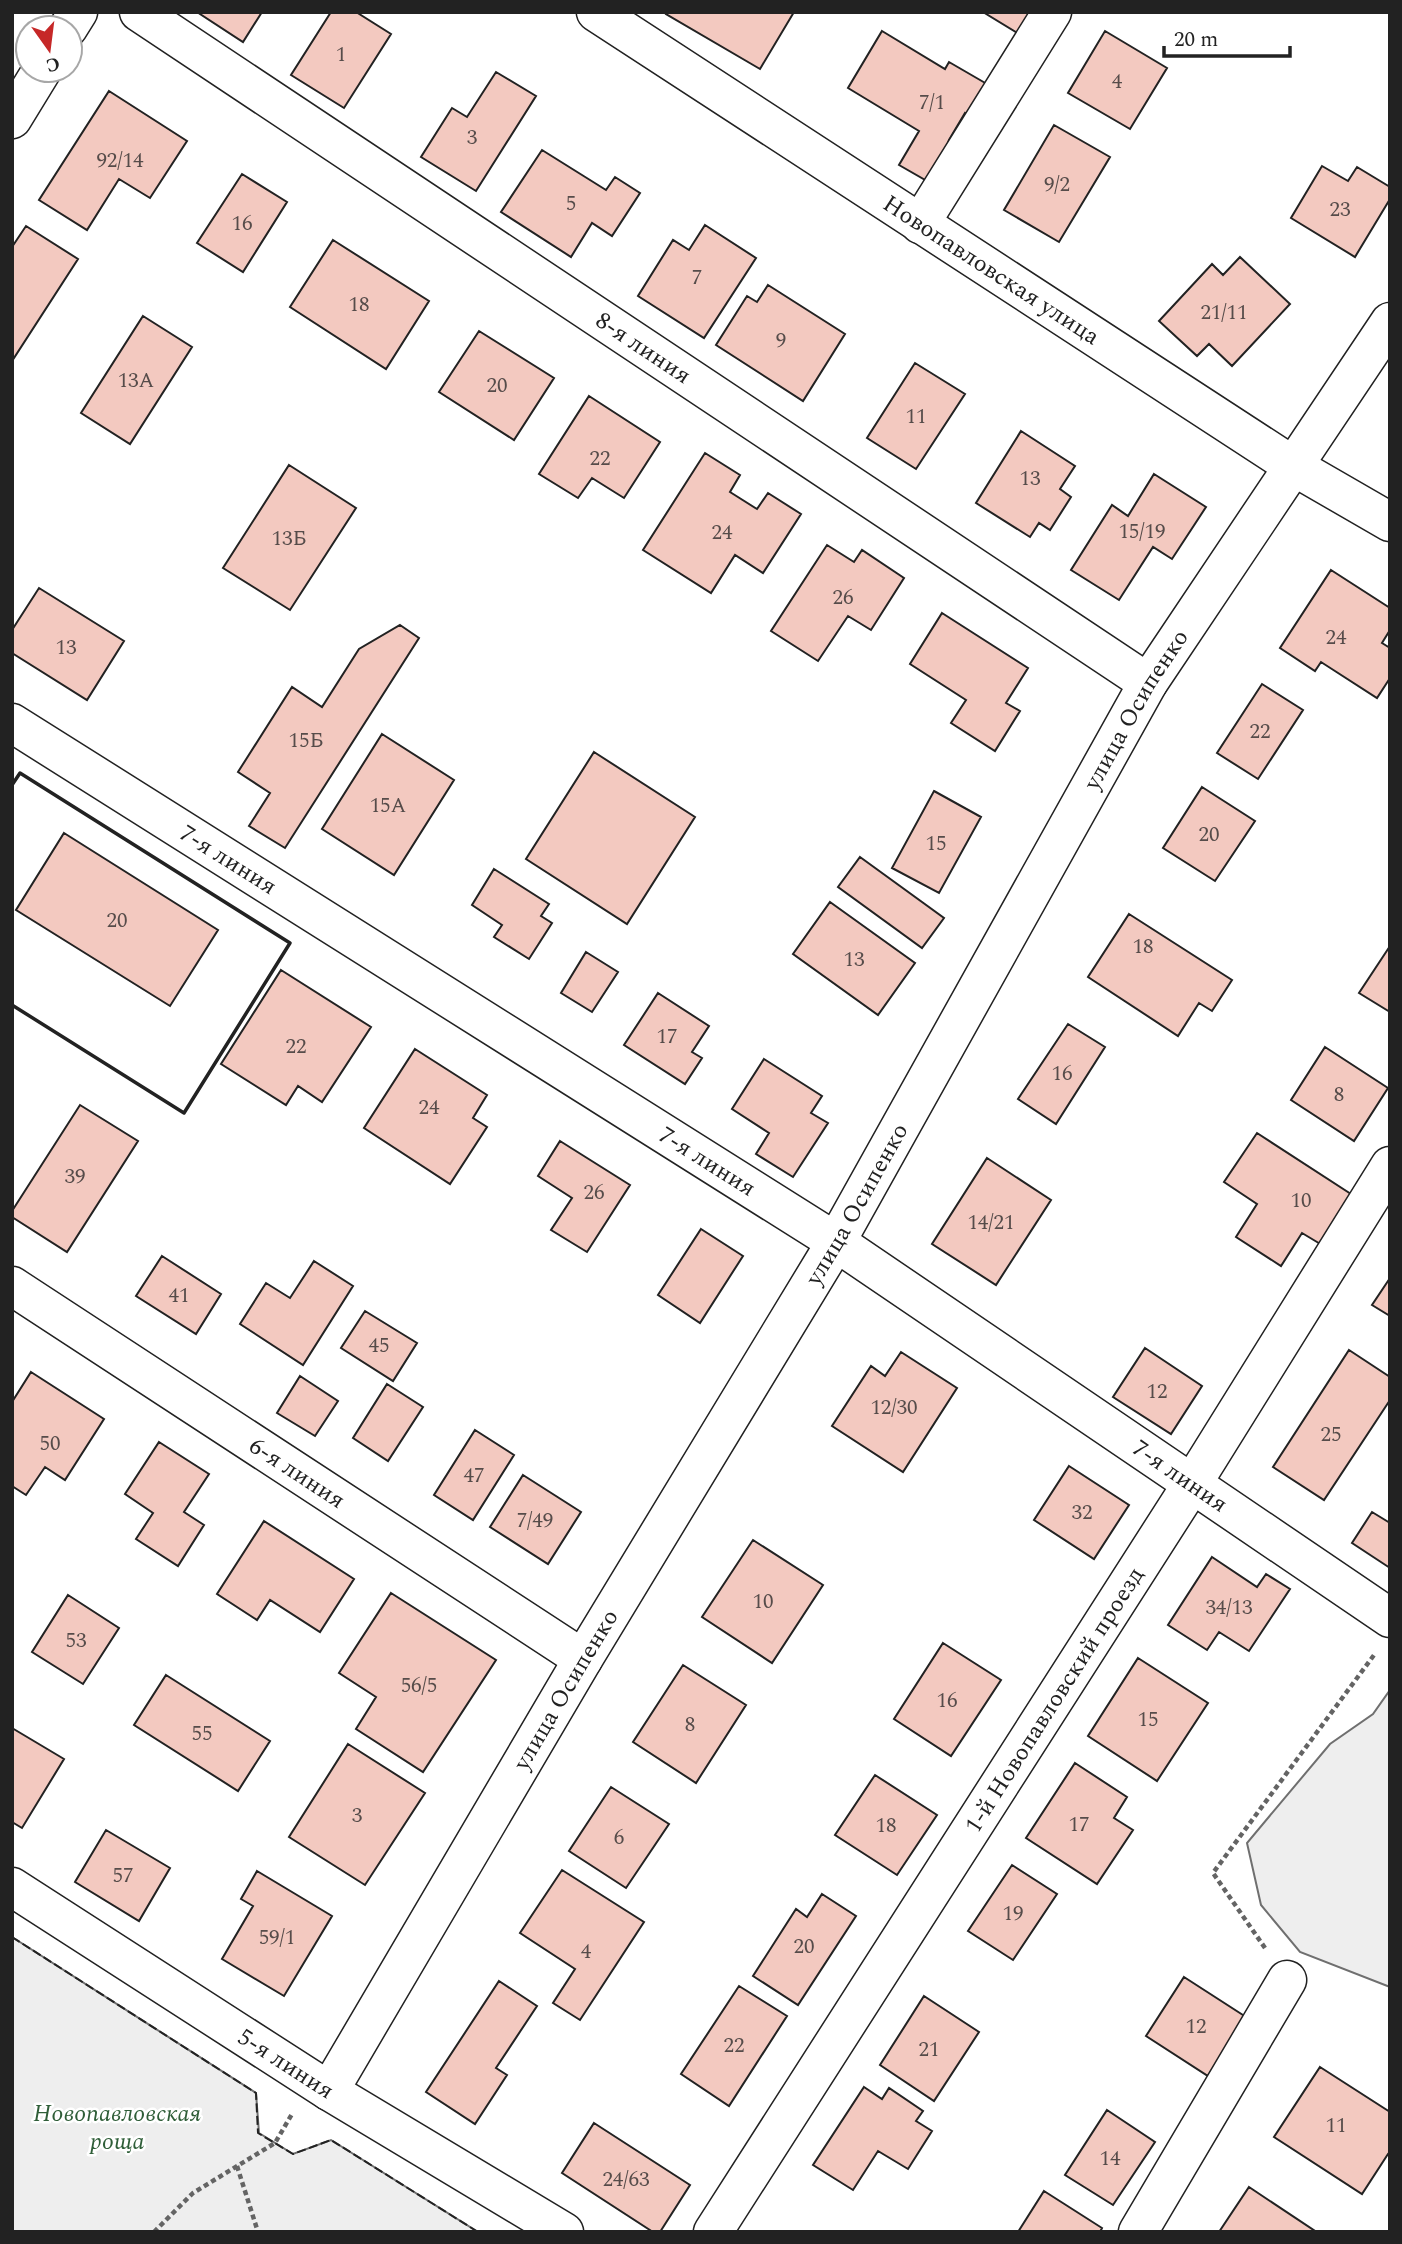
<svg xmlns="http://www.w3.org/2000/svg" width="1402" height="2244" font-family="Spectral,serif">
<rect width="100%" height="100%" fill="#fff"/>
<path fill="#eee" stroke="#6f6f6f" stroke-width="2" d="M1390 1690V1987L1300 1952 1261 1905 1247 1843 1330 1744 1373 1714Z
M12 1937 256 2093 259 2133 293 2154 331 2140 478 2232H12Z"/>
<path fill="#f3c9c0" stroke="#222" stroke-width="2" d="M197 12H262L243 42Z
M331 12H356L391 34 344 108 291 75Z
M667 12H794L760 69 666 14Z
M983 12H1032L1019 34Z
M882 31 945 69 949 62 999 91 980 123 965 113 949 140 934 185 899 165 919 131 848 88Z
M1105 31 1167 68 1130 129 1068 93Z
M496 72 536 96 476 191 421 157 452 108 467 117Z
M109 91 187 141 150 198 119 179 87 230 39 200Z
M1054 125 1110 157 1059 242 1004 210Z
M542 150 606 190 615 177 640 193 612 236 592 223 571 257 501 212Z
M1322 166 1348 181 1357 167 1390 187V199L1355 257 1291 218Z
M242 174 287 202 243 272 197 243Z
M705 225 756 258 704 338 638 296 673 240 689 250Z
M26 226 78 259 12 361V247Z
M333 240 429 301 386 369 290 307Z
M1240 257 1290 304 1232 366 1209 344 1197 356 1159 321 1212 264 1223 275Z
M768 285 845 334 803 401 716 345 747 296 757 302Z
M143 316 192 347 130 444 81 413Z
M479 331 554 378 514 440 439 392Z
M915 363 965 394 916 469 867 438Z
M589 396 660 442 624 498 592 478 578 498 539 474Z
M1021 431 1075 466 1060 489 1071 497 1050 530 1039 523 1030 537 976 503Z
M705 453 740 475 730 492 757 509 768 493 801 514 763 573 735 555 711 593 643 550Z
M289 465 356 508 290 610 223 568Z
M1154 474 1206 507 1172 559 1153 547 1119 600 1071 570 1112 505 1128 516Z
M827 545 854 562 862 550 904 578 871 630 848 616 818 661 771 631Z
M1331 570 1390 608V630L1382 643 1390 648V678L1377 698 1321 662 1315 671 1280 648Z
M39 588 124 641 87 700 12 653V630Z
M942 613 1028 668 1006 703 1020 711 995 751 951 723 966 700 910 664Z
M400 625 419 638 285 848 249 826 270 793 238 772 292 687 322 707 359 649Z
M1262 684 1303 710 1258 779 1217 753Z
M382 734 454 780 394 875 322 829Z
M594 752 695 817 627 924 526 859Z
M1202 787 1255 821 1215 881 1163 848Z
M934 791 981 817 939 893 892 868Z
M64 833 218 930 170 1006 16 910Z
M860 857 944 918 922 948 838 887Z
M494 869 549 904 541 916 552 923 529 959 494 937 502 925 472 905Z
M830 902 915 963 878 1015 793 954Z
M1129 914 1232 980 1212 1011 1199 1003 1178 1036 1088 977Z
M1390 946V1012L1359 993Z
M586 952 618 972 592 1012 561 993Z
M281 970 371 1027 322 1102 298 1086 286 1105 221 1064Z
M658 993 709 1026 692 1052 702 1058 685 1084 624 1045Z
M1068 1024 1105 1047 1056 1124 1018 1099Z
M1325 1047 1388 1088 1354 1141 1291 1100Z
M415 1049 487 1095 473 1118 487 1127 450 1184 364 1128Z
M764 1059 822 1096 811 1113 828 1123 793 1177 756 1154 769 1133 732 1109Z
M80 1105 138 1141 67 1252 12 1217V1211Z
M1257 1133 1354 1196 1322 1245 1302 1233 1281 1266 1236 1237 1257 1204 1224 1182Z
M560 1141 630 1185 587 1252 551 1230 572 1198 538 1176Z
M987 1158 1051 1200 996 1285 932 1244Z
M701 1229 743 1256 700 1323 658 1295Z
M162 1256 221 1294 196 1334 136 1296Z
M314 1261 353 1286 303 1365 240 1324 266 1283 290 1298Z
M1390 1278V1316L1372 1305Z
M365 1311 417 1343 393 1381 341 1348Z
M1145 1348 1202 1386 1171 1434 1113 1397Z
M1349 1350 1390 1377V1400L1324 1500 1273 1467Z
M901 1352 957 1388 903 1472 832 1426 871 1366 885 1376Z
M31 1372 104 1419 65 1480 45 1467 26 1495 12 1486V1402Z
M300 1376 338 1401 315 1436 277 1413Z
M387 1384 423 1407 388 1461 353 1438Z
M475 1430 514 1455 473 1520 434 1495Z
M159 1442 209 1474 184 1512 204 1525 178 1566 136 1539 153 1513 125 1494Z
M1069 1466 1129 1505 1094 1559 1034 1520Z
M523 1475 581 1512 548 1564 490 1527Z
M1372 1512 1390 1523V1568L1352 1543Z
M264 1521 354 1579 320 1632 270 1600 257 1620 217 1594Z
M753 1540 823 1585 772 1663 702 1617Z
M1212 1557 1257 1587 1266 1574 1290 1589 1249 1651 1219 1632 1207 1650 1168 1625Z
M391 1593 496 1660 423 1772 356 1729 376 1697 339 1673Z
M68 1595 119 1628 83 1684 32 1652Z
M943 1643 1001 1680 951 1756 894 1719Z
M1138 1658 1208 1703 1157 1781 1088 1736Z
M683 1665 746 1705 696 1783 633 1742Z
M166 1675 270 1741 238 1791 134 1725Z
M12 1728 64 1759 22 1828 12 1822Z
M348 1744 425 1793 365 1885 289 1837Z
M1075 1763 1127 1797 1114 1818 1133 1830 1097 1884 1026 1838Z
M875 1775 937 1815 897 1875 835 1835Z
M611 1787 669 1824 626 1888 569 1851Z
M106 1830 170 1868 139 1921 75 1882Z
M1012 1865 1057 1894 1013 1960 968 1931Z
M562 1870 644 1922 580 2020 553 2003 575 1969 520 1933Z
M257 1871 332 1916 284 1996 222 1959 253 1906 241 1899Z
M822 1894 856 1916 798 2005 753 1976 796 1909 807 1917Z
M1184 1977 1246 2017 1208 2076 1146 2036Z
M499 1981 537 2006 496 2068 507 2075 475 2124 426 2092Z
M739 1986 787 2016 729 2106 681 2074Z
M924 1996 979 2032 934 2101 880 2065Z
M1320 2067 1390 2112V2155L1388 2154 1362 2194 1274 2137Z
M864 2087 882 2099 889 2088 923 2111 916 2121 932 2131 908 2169 878 2151 853 2190 813 2165Z
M1107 2110 1155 2142 1113 2205 1065 2175Z
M594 2123 690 2185 660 2232H653L562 2173Z
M1249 2187 1315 2231 1314 2232H1219Z
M1044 2191 1102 2228 1100 2232H1018Z"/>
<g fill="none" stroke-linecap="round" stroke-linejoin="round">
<g stroke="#222" stroke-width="41">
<g id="minor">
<path id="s1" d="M139 12 1148 683"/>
<path id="s2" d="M596 12 1293 466 1390 522"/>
<path d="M920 224 1052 12"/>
<path id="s3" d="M12 723 836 1242 1390 1618"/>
<path id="s4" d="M12 1286 583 1659"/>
<path id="s5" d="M329 2091 583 1659 836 1242 1148 683 1390 322"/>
<path id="s6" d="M713 2232 1192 1484 1390 1166"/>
<path d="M1138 2232 1287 1980"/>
</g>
</g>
<g stroke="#222" stroke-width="41">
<g id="tertiary">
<path d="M68 28 78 12"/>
<path d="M12 119 42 70"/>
<path id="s7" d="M12 1887 329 2091 564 2232"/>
</g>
</g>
<path stroke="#646464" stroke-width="4.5" stroke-dasharray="5 3.5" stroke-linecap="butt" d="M1265 1948 1213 1873 1374 1655
M237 2166 258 2232
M154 2232 193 2193 275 2143 292 2114"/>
<use href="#minor" stroke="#fff" stroke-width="38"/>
<use href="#tertiary" stroke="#fff" stroke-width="38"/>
<path stroke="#222" stroke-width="2" stroke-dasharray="9 3.5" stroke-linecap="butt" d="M12 1937 256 2093 258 2133 293 2154 331 2140 478 2232"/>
<path stroke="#222" stroke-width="3.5" d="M12 785 20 773 290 943 184 1113 12 1005"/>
</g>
<g text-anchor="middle" stroke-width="5" stroke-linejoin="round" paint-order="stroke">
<g font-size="21" fill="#564c4a">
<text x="341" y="61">1</text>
<text x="1117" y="88">4</text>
<text x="932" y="109">7/1</text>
<text x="472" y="144">3</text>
<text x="120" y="167">92/14</text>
<text x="1057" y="191">9/2</text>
<text x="571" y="210">5</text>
<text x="1340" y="216">23</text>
<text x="242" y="230">16</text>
<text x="697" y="284">7</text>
<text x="359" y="311">18</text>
<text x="1224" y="319">21/11</text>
<text x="781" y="347">9</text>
<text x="136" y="387">13А</text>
<text x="497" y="392">20</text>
<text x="916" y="423">11</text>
<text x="600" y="465">22</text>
<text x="1030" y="485">13</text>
<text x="1142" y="538">15/19</text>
<text x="722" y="539">24</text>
<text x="289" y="545">13Б</text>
<text x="843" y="604">26</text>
<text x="1336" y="644">24</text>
<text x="66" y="654">13</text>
<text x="1260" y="738">22</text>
<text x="306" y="747">15Б</text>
<text x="388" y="812">15А</text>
<text x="1209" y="841">20</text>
<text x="936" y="850">15</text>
<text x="117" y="927">20</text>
<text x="1143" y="953">18</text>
<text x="854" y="966">13</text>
<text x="667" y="1043">17</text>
<text x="296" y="1053">22</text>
<text x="1062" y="1080">16</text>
<text x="1339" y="1101">8</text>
<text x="429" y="1114">24</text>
<text x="75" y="1183">39</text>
<text x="594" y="1199">26</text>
<text x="1301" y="1207">10</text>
<text x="991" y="1229">14/21</text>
<text x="179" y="1302">41</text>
<text x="379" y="1352">45</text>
<text x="1157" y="1398">12</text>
<text x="894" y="1414">12/30</text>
<text x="1331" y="1441">25</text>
<text x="50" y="1450">50</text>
<text x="474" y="1482">47</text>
<text x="1082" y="1519">32</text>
<text x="535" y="1527">7/49</text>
<text x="763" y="1608">10</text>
<text x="1229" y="1614">34/13</text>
<text x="76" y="1647">53</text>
<text x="419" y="1692">56/5</text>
<text x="947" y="1707">16</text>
<text x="1148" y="1726">15</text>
<text x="690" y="1731">8</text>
<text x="202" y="1740">55</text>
<text x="357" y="1822">3</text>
<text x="1079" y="1831">17</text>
<text x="886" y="1832">18</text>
<text x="619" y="1844">6</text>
<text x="123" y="1882">57</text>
<text x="1013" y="1920">19</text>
<text x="277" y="1944">59/1</text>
<text x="804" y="1953">20</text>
<text x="586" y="1958">4</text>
<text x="1196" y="2033">12</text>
<text x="734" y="2052">22</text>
<text x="929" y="2056">21</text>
<text x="1336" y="2132">11</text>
<text x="1110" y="2165">14</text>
<text x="626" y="2186">24/63</text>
</g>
<g font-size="24" fill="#222" stroke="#fff">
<text dy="8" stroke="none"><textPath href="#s2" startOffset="472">Новопавловская улица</textPath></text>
<text dy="8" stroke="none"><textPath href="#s1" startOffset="606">8-я линия</textPath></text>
<text dy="8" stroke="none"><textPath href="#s5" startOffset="1600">улица Осипенко</textPath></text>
<text dy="8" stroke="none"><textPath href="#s3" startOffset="256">7-я линия</textPath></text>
<text dy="8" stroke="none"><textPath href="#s3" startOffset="822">7-я линия</textPath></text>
<text dy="8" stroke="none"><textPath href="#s5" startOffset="1032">улица Осипенко</textPath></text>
<text dy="8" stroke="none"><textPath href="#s4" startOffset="341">6-я линия</textPath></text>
<text dy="8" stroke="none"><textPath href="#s3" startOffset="1390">7-я линия</textPath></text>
<text dy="8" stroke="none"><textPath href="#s5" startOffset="466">улица Осипенко</textPath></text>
<text dy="8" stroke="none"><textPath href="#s6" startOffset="632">1-й Новопавловский проезд</textPath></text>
<text dy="8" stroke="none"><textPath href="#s7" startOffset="326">5-я линия</textPath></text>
</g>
<g font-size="24" font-style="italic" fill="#2f5e38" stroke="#fff">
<text x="117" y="2121">Новопавловская<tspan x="117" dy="28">роща</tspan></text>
</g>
</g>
<rect width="1402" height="2244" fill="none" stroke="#222222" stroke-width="28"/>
<g transform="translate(49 49) rotate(166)"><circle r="33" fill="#ffffff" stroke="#a7a7a7" stroke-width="2"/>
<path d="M0-5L12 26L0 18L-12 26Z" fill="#c62828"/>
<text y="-10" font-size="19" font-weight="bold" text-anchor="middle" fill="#222222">С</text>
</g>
<path d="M1164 46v10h126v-10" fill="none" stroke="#222222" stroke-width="3.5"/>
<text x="1174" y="46" font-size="21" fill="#222222" stroke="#ffffff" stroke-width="5" paint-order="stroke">20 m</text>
</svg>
